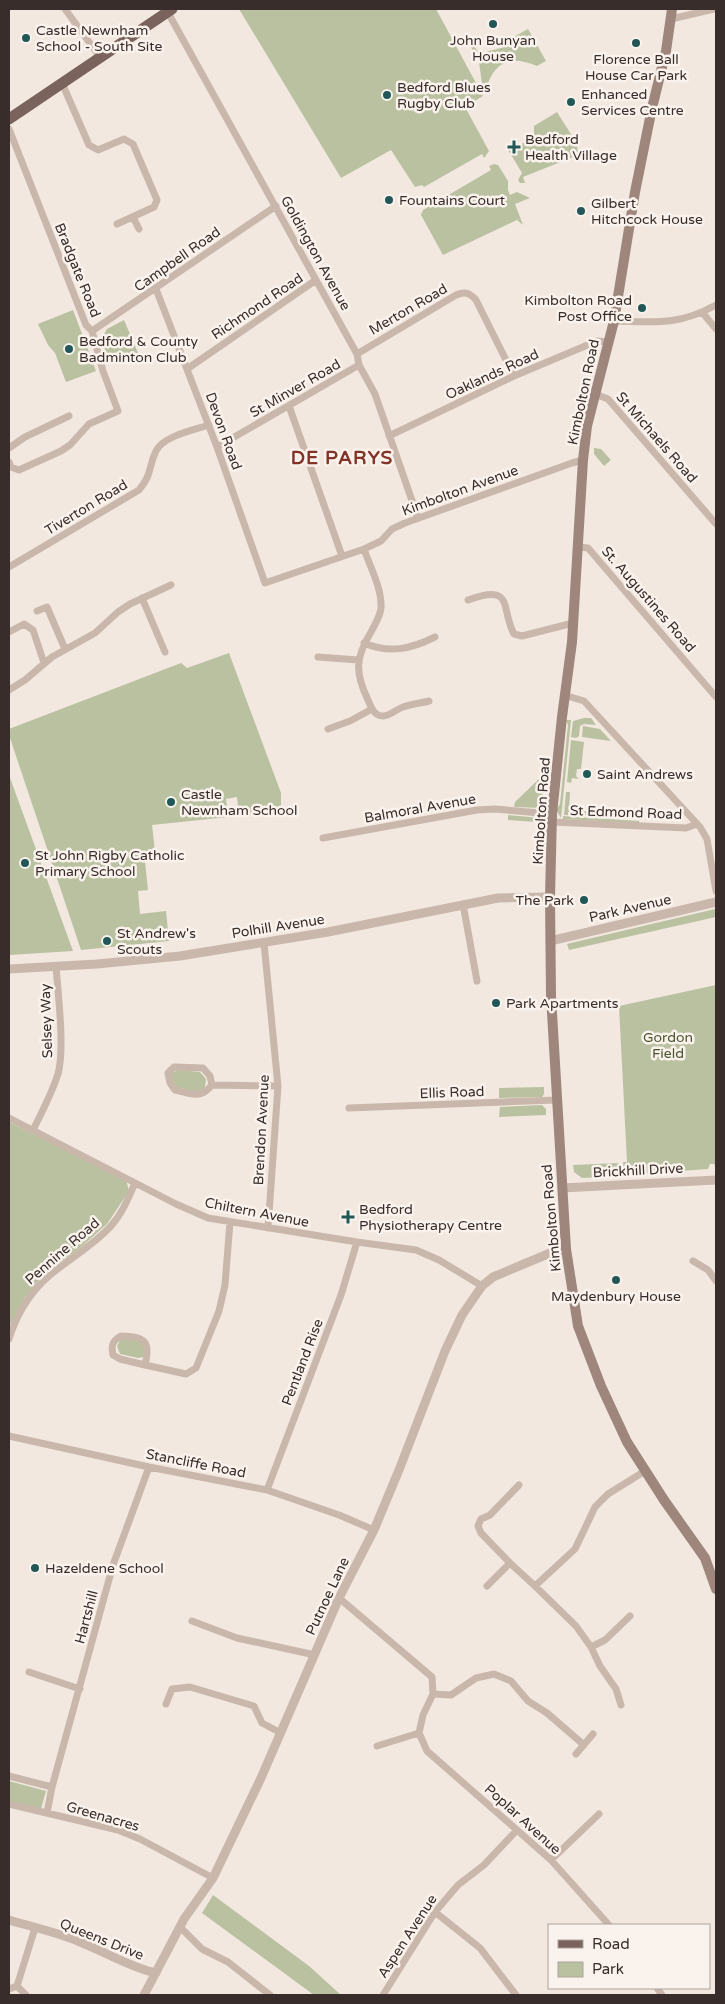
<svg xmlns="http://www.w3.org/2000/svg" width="725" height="2004" font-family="'Varela Round',sans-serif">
<rect width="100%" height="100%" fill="#f2e8e0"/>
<path fill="#b9c1a0" d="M239 9H436L483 96 465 107 489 151 484 158 482 154 424 187 422 185 415 187 391 150 341 178Z
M528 29 546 61 537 66C515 57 498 58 488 83L482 84 479 62 471 47V42L480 54C491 49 500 50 510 44L508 40Z
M557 112 577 144 578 155 523 177 525 183H520L518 180 522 173 507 148 518 146 534 136V126Z
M494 164 498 165 508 181V190L510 195 517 192 530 198 515 204 523 225 517 220 443 255 421 215 423 210 491 170 489 166Z
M73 310 96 371 66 382 55 353 48 345 38 324Z
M124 320 138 353 110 364 101 339 107 329Z
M594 448 601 449 611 460 604 466 594 454Z
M229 653 281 793V811L239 816 237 797 226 799 228 817 152 825 155 851 144 852 148 890 138 891 140 914 166 911 169 941 81 950 9 735V729L181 663 187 668Z
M584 718H591L596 725 584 724 580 726 579 736 576 738 571 737 573 721Z
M566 720H571L561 818 556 810 560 804 568 725Z
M583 726 600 729 611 741 582 737Z
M571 740 584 742 581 769H577L576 776 579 779 572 778 571 783 567 782Z
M544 774 542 808 514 807 515 802Z
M9 775 73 951 9 955Z
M566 792H570L569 812 589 811V813L595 814V816L564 815Z
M508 815 540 818 539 861H537V822L508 820Z
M563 816 639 821V823L563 819Z
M715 909 716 917 569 950 567 944Z
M716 985V1168L714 1164H710L708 1169 624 1175 623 1162H627L619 1006Z
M178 1070 200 1072 206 1079 205 1087 199 1093 176 1087 172 1079V1073Z
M544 1087V1094L542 1097 499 1098V1088Z
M542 1105 546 1109V1115L499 1117 500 1107Z
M9 1122 126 1180 129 1191 107 1224 80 1248 43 1275 24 1299 9 1327Z
M619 1163 620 1176 582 1178 574 1172 573 1165Z
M122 1337 145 1342 144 1357 138 1358 120 1354 117 1346Z
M9 1781 46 1791 41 1809 9 1801Z
M213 1895 309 1966 341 1995H314L202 1913Z"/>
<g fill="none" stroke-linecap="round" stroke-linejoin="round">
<path stroke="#cab7ac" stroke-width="7" d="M65 9 100 57
M166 9 357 354 359 365 375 394 418 518
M671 19 714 9
M62 83 89 145 98 150 124 139 133 144 157 200 154 207 117 224
M9 129 86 325 92 331 103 371 118 411 89 424 70 445 61 451 19 470 11 467 9 462
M133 217 139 229
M156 289 217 447 265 583 364 549 381 541 392 529 405 523 572 463 583 460
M702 312 716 329
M614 321C655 322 678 326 716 305
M92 331 276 206
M357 354 456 295C465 291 470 293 476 300L514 376
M187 369 316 280
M595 394 608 399 716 524
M289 406 342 556
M389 436 514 376 597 341 608 342
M217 447 359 365
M9 448 25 437 69 416
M578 547 588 548 716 697
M364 549C370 567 382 588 381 608 380 617 375 624 371 632 355 658 355 673 368 700 371 707 374 716 383 716 391 716 396 709 403 707 411 704 421 703 429 701
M9 567 139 490C153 473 148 467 156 451 163 436 194 430 209 425
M142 598 165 652
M468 600C515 583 500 608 514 634L522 636 573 623
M37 611 47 607 65 649
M9 632 24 624 33 630 44 663
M364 643C389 654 411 649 435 637
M318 657 358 660
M9 690 25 680 52 657 95 633 118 612 130 604 171 585
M564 695 584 701 700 827 707 839 716 891
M328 729 350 721 372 709
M552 822 686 828 697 824
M323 838 477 810 495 809 552 814
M463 904 477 981
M264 943 278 1086 268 1228
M212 1085 210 1076 203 1068 174 1067 168 1073 170 1083 175 1090C191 1094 201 1099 212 1085L278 1086
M349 1108 556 1100
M9 1118 176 1204 208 1218 357 1242 416 1250 439 1260 482 1286
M33 1130C42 1112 52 1093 58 1074 65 1049 58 994 56 966
M693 1261 708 1270 716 1281
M121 1336C145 1336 151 1342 145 1365L120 1359 113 1355C111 1346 112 1341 121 1336Z
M9 1339C18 1310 34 1286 59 1268 76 1255 95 1243 110 1227 122 1214 128 1199 135 1183
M145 1365 186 1374 196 1368 219 1311 225 1285 230 1222
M9 1436 149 1467 267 1490 339 1515 374 1530
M267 1490 341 1295 357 1242
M510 1563 481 1533 478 1526 481 1519 490 1515 519 1485
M487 1586 510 1563 535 1586 575 1549 595 1507 608 1494 645 1471
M535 1586 576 1626 591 1647 600 1666 616 1689 621 1705
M339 1598 432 1677 433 1694 423 1715 419 1733 427 1751 551 1860 609 1925
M192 1621 237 1638 315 1655
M591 1647 605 1640 630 1616
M29 1672 80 1689
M433 1694 451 1695 476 1678 494 1674 511 1681 528 1701 547 1713 584 1745
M166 1704 172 1689 190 1687 254 1706 262 1723 281 1733
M377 1746 419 1733
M576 1754 593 1734
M9 1776 52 1787
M9 1804 118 1830 140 1839 213 1878
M47 1813 52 1787 113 1565 149 1467
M551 1860 599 1814
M435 1912 480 1948 516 1995
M180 1927 202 1949 228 1962 270 1995
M17 1986 35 1928
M17 1986 26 1995
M657 1988 662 1995
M9 1989 17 1986
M383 1995 435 1912 458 1885 484 1865 517 1830"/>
<path stroke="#cab7ac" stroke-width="9" d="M550 941 716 902
M9 969 97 964 180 956 328 932 498 898 550 897
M562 1188 716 1180
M9 1920C32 1927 57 1932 80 1942 106 1952 129 1967 156 1973
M144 1995 184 1919 213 1878 261 1778 339 1598 374 1530 399 1470 445 1351 462 1315 482 1286 493 1277 555 1251 566 1249"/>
<path stroke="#9e867d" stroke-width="10" d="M672 9 666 51 652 108 635 192 614 321 587 426 583 460 572 642 562 717 552 814 550 897 551 996 566 1249 578 1326 601 1386 627 1442 664 1500 705 1558 716 1589"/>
<path stroke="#79635c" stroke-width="11" d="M9 119 172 9"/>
</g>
<g fill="#215857" stroke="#faf2ec" stroke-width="2">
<circle cx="493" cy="24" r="5"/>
<circle cx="26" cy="38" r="5"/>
<circle cx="636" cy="43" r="5"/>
<circle cx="387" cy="95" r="5"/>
<circle cx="571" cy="102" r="5"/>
<path d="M511.5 139.5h5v5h5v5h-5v5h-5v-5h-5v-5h5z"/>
<circle cx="389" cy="200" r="5"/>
<circle cx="581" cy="211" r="5"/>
<circle cx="642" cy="308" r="5"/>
<circle cx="69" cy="349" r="5"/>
<circle cx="587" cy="774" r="5"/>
<circle cx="171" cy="802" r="5"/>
<circle cx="25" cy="863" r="5"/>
<circle cx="584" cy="900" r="5"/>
<circle cx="107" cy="941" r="5"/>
<circle cx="496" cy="1003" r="5"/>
<path d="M345.5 1209.5h5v5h5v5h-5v5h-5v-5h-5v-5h5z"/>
<circle cx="616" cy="1280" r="5"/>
<circle cx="35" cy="1568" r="5"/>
</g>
<g text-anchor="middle" stroke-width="5" stroke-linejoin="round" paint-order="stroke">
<g font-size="14" fill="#382d2a" stroke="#faf2ec" text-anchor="start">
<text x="36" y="35">Castle Newnham<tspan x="36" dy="16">School - South Site</tspan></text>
<text x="493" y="45" text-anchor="middle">John Bunyan<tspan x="493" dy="16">House</tspan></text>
<text x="636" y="64" text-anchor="middle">Florence Ball<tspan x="636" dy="16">House Car Park</tspan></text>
<text x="397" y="92">Bedford Blues<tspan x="397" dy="16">Rugby Club</tspan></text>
<text x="581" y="99">Enhanced<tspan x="581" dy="16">Services Centre</tspan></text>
<text x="525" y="144">Bedford<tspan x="525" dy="16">Health Village</tspan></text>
<text x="399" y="205">Fountains Court</text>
<text x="591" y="208">Gilbert<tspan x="591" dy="16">Hitchcock House</tspan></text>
<text x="632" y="305" text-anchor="end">Kimbolton Road<tspan x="632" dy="16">Post Office</tspan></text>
<text x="79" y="346">Bedford &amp; County<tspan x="79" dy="16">Badminton Club</tspan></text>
<text x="597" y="779">Saint Andrews</text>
<text x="181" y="799">Castle<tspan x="181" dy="16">Newnham School</tspan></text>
<text x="35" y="860">St John Rigby Catholic<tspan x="35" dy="16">Primary School</tspan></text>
<text x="574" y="905" text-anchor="end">The Park</text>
<text x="117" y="938">St Andrew's<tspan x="117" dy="16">Scouts</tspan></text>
<text x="506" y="1008">Park Apartments</text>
<text x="359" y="1214">Bedford<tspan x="359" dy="16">Physiotherapy Centre</tspan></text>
<text x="616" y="1301" text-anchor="middle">Maydenbury House</text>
<text x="45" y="1573">Hazeldene School</text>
</g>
<g font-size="14" fill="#382d2a" stroke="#faf2ec">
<text transform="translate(316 253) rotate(61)" y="5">Goldington Avenue</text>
<text transform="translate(177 259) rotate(-35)" y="5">Campbell Road</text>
<text transform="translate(78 270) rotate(68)" y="5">Bradgate Road</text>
<text transform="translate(257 306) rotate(-34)" y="5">Richmond Road</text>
<text transform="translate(408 309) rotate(-30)" y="5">Merton Road</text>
<text transform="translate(492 374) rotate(-25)" y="5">Oaklands Road</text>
<text transform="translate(295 388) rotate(-30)" y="5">St Minver Road</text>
<text transform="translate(583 392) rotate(-78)" y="5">Kimbolton Road</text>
<text transform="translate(224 431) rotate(70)" y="5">Devon Road</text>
<text transform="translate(657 437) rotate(49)" y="5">St Michaels Road</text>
<text transform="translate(460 490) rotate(-20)" y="5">Kimbolton Avenue</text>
<text transform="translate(86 507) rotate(-31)" y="5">Tiverton Road</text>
<text transform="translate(649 599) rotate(49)" y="5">St. Augustines Road</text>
<text transform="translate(420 808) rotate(-10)" y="5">Balmoral Avenue</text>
<text transform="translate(541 811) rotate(-86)" y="5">Kimbolton Road</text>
<text transform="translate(626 812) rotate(2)" y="5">St Edmond Road</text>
<text transform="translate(630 908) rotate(-13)" y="5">Park Avenue</text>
<text transform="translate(278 926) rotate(-9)" y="5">Polhill Avenue</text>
<text transform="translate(46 1021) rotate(-92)" y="5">Selsey Way</text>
<text transform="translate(452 1092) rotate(-2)" y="5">Ellis Road</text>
<text transform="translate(261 1130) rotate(-87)" y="5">Brendon Avenue</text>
<text transform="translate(638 1170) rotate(-3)" y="5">Brickhill Drive</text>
<text transform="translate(257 1212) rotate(11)" y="5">Chiltern Avenue</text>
<text transform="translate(551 1218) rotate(-95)" y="5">Kimbolton Road</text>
<text transform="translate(62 1251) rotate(-41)" y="5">Pennine Road</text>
<text transform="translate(302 1362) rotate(-69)" y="5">Pentland Rise</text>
<text transform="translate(196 1463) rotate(11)" y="5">Stancliffe Road</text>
<text transform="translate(327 1596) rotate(-65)" y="5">Putnoe Lane</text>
<text transform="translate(86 1617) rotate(-75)" y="5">Hartshill</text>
<text transform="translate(103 1816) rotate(16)" y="5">Greenacres</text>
<text transform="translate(523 1819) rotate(42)" y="5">Poplar Avenue</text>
<text transform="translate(407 1936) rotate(-57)" y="5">Aspen Avenue</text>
<text transform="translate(102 1939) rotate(22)" y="5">Queens Drive</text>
</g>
<g font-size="14" fill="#4b562f" stroke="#faf2ec">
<text x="668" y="1042">Gordon<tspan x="668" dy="16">Field</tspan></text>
</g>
<g font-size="19" font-weight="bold" letter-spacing="1" fill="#843427" stroke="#faf2ec">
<text x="342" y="464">DE PARYS</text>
</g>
</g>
<rect width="725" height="2004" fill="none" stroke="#382d2a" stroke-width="20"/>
<rect x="548" y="1924" width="162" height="65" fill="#faf2ec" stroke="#aca39e"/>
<rect x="558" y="1940" width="25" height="8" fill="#79635c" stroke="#aca39e"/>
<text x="592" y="1949" font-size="15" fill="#382d2a">Road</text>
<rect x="558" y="1962" width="25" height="15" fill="#b9c1a0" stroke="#aca39e"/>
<text x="592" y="1974" font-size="15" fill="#382d2a">Park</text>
</svg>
